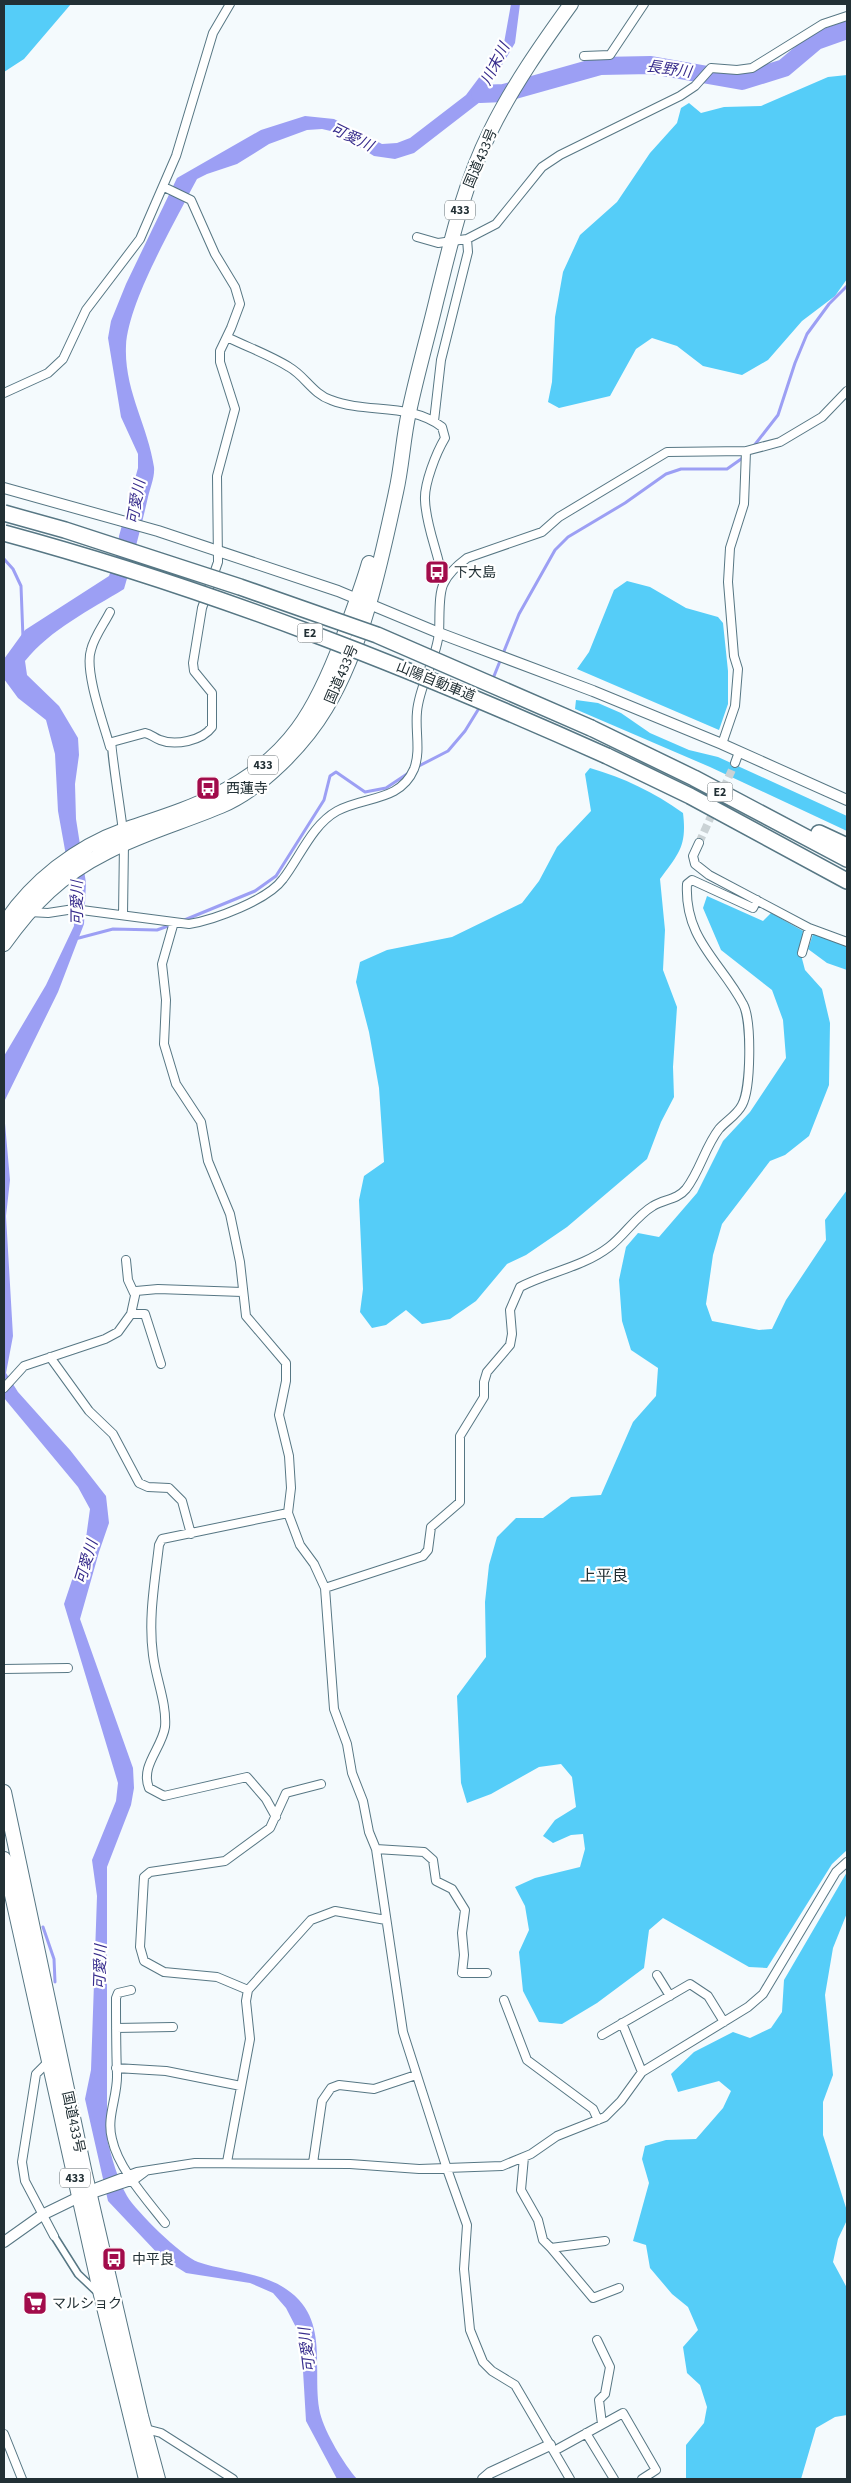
<svg xmlns="http://www.w3.org/2000/svg" width="851" height="2483" font-family="'Source Sans 3','Noto Sans JP',sans-serif">
<rect width="100%" height="100%" fill="#f4fafd"/>
<path fill="#55cdf8" d="M4 4H71L24 59 4 72Z
M847 75V279L835 296 802 321 768 360 742 375 703 366 677 346 652 338 636 349 610 396 559 408 548 402 552 382 555 317 563 272 580 235 617 202 650 153 677 123 681 108 689 103 701 113 724 107 761 106 828 77Z
M627 581 650 587 686 608 718 617 723 623 728 671V704L719 730 577 669 589 652 614 590Z
M576 700 598 703 621 713 650 733 689 750 718 757 847 816V831L710 767 575 709Z
M590 768C624 778 654 792 683 813 687 846 679 853 660 879L665 930 663 970 677 1007 673 1067 674 1097 661 1122 647 1159 567 1227 526 1255 507 1264 476 1301 450 1319 422 1324 406 1310 386 1325 372 1328 360 1312 363 1289 359 1200 364 1176 384 1162 379 1088 369 1032 356 982 360 962 387 950 452 937 522 903 539 881 557 847 591 811 585 774Z
M707 896 763 921 771 913 803 931 800 951 805 970 822 989 830 1023 829 1085 809 1136 785 1155 770 1161 722 1224 713 1255 706 1304 712 1321 759 1330 772 1329 786 1300 826 1240 825 1220 847 1190V1850L832 1864 767 1968 749 1967 663 1918 649 1930 644 1968 597 2003 562 2024 539 2022 523 1991 519 1952 529 1930 525 1906 515 1887 535 1878 580 1867 585 1849 583 1834 571 1835 553 1843 543 1836 555 1820 576 1807 572 1777 561 1764 539 1767 491 1794 467 1803 461 1783 457 1696 486 1657 485 1602 489 1565 497 1537 516 1518H543L571 1497 601 1495 633 1422 656 1396 658 1368 631 1350 622 1321 619 1280 626 1247 638 1233 659 1237 697 1193 723 1141 750 1112 786 1058 783 1020 772 990 721 950 703 908Z
M813 934 847 945V970L827 963 808 949Z
M847 1872V1913L833 1948 825 1995 833 2075 823 2102V2135L847 2211V2220L838 2239 833 2262 847 2288V2415L835 2417 816 2428 801 2479H686V2445L704 2423 707 2407 700 2385 687 2373 683 2347 698 2330 688 2307 672 2294 650 2268 646 2245 633 2241 649 2183 642 2159 645 2146 666 2140 696 2139 723 2108 731 2091 719 2081 678 2092 671 2074 694 2052 733 2032 750 2038 771 2028 782 2012 784 1980Z"/>
<path fill="#9c9ff4" d="M511 4H520L515 43 480 102 414 153 395 159 374 156 335 132 322 129 307 130 269 144 237 164 207 174 197 179 190 192C170 231 128 304 126 346 124 390 148 426 154 467 155 477 150 488 148 497 141 528 133 558 124 589 90 610 51 629 25 661L27 675 59 706 78 738 79 755 75 784 76 819 86 883 84 924 58 992 4 1102V1056L46 985 74 926 72 889 58 811 55 754 46 720 18 698 4 679V659L25 630 109 576 117 554 119 536 138 468V454L121 417 108 338 111 321 126 284 177 178 261 130 305 116 334 119 382 144 397 143 410 138 466 95 484 71 504 43Z
M4 1112 10 1180 6 1216 13 1336 6 1373 18 1392 70 1450 106 1496 109 1523 99 1552 80 1619 133 1768 134 1788 131 1805 107 1867V2139C112 2158 117 2178 127 2196 136 2211 181 2256 198 2262 233 2274 272 2271 299 2300 327 2330 312 2377 320 2413 325 2433 344 2464 357 2479H337L306 2421 301 2337 286 2308 273 2293 250 2283 186 2273 161 2257 108 2201 85 2099 91 2070 97 1896 92 1860 116 1801 118 1783 64 1604 86 1538 90 1509 78 1487 4 1398Z"/>
<g fill="none" stroke-linecap="round" stroke-linejoin="round">
<path stroke="#9c9ff4" stroke-width="3" d="M753 447 778 415 795 363 807 334 829 304 847 286
M4 559 13 569 21 586 23 638
M492 681 519 614 555 550 568 537 625 503 666 474 681 469H727L744 457
M415 768 448 751 465 731 481 705
M182 921 255 891 276 876 324 800 330 776 336 772 365 792 386 788 410 772
M75 939 113 929 157 930 171 925
M43 1927 54 1959 55 1982"/>
<path stroke="#9c9ff4" stroke-width="18" d="M480 94 504 93 600 66 651 65 742 81 784 68 816 41 847 30"/>
<path stroke="#cad2d5" stroke-width="8" stroke-dasharray="8 4" stroke-linecap="butt" d="M699 843 735 763"/>
<g stroke="#577784" stroke-width="9">
<path id="pedestrian" d="M54 2236 78 2274 97 2292"/>
</g>
<g stroke="#577784" stroke-width="10">
<path id="minor" d="M584 56 610 55 644 4
M417 237 438 243 467 239
M227 337C247 347 270 355 289 367 305 376 313 394 331 400 367 414 409 402 442 427L445 438C436 453 424 484 425 500 426 529 440 555 443 583
M4 393 48 373 63 359 86 310 140 239 176 156 213 33 230 4
M434 421 441 360 468 252 467 239 496 224 542 167 560 155 680 96 695 86 711 68 737 70 752 68 823 24 847 16
M110 612C104 624 94 637 91 650 84 671 104 725 110 747
M722 744 735 706 738 669 734 656 728 582 730 548 744 504 746 451
M735 763 739 752
M123 832C122 819 110 746 112 742L145 733C151 734 154 738 160 740 175 746 202 741 212 727V693L194 671 193 663 202 608 218 562 217 476 235 409 220 362V351L231 328 240 304 235 287 215 254 191 200 164 187
M699 843 693 856 695 864 709 875 809 928 847 942
M29 912 48 913 74 909 189 924C214 920 268 900 283 879 300 857 312 825 337 811 364 796 400 802 414 769 421 751 415 731 417 712 419 685 437 659 439 632 440 619 438 593 444 583 448 574 459 564 467 558L542 532 559 517 667 452 746 451 780 442 822 417 847 391
M123 915 124 843
M174 922 162 964 166 1000 164 1044 176 1084 201 1122 208 1161 230 1214 240 1262 246 1316 286 1363V1381L279 1415 289 1456 291 1488 288 1513 300 1545 314 1564 325 1588 334 1709 347 1744 352 1773 363 1801 369 1832 376 1849 403 2032 447 2169 467 2225 464 2269 470 2330 483 2362 492 2371 515 2385 570 2479
M802 953 809 928
M126 1260 128 1280 134 1293
M131 1314H145L161 1364
M50 1357 89 1411 113 1434 139 1483 148 1487 169 1488 182 1501 191 1534
M4 1388 24 1366 105 1339 118 1332 131 1314 136 1291 158 1289 242 1292
M325 1588 423 1556 428 1550 431 1527 460 1502V1436L484 1397V1382L487 1372 510 1345 512 1334 510 1310 520 1287C549 1272 583 1267 609 1247 625 1235 636 1216 653 1206 664 1199 677 1200 686 1189 700 1171 705 1147 719 1129 726 1121 737 1115 742 1105 751 1089 752 1020 743 1004 721 962 684 939 687 884L692 880 753 908 757 900
M4 1669 68 1668
M276 1817 266 1799 247 1777 164 1796 149 1788C140 1766 162 1748 165 1727 167 1704 156 1679 153 1655 148 1618 155 1581 159 1545L162 1539 288 1513
M376 1849 424 1852 433 1860 436 1881 452 1889 465 1910 462 1933 464 1955 462 1973H487
M657 1975 670 1996
M131 1990 118 1993 116 1998C116 2023 116 2049 117 2074 118 2096 106 2117 112 2139 118 2168 147 2200 165 2223
M248 1990 217 1977 164 1972 144 1961 140 1947 144 1877 150 1872 225 1861 270 1828 286 1793 321 1784
M504 2000 527 2060 593 2109 598 2120
M622 2023 642 2072
M116 2028 173 2027
M602 2035 690 1984 708 1996 724 2022
M48 2062 36 2074 22 2162 25 2181 54 2236
M116 2068 166 2071 241 2086
M524 2157 521 2190 538 2220 543 2240 551 2248 605 2241
M227 2162 250 2039 246 2001 248 1990 311 1920 335 1911 386 1920
M313 2163 322 2101 331 2088 339 2085 374 2089 416 2075
M87 2194 97 2187 137 2172 195 2163 350 2164 419 2169 502 2166 531 2154 557 2136 605 2117 621 2101 642 2072 748 2007 763 1994 836 1872 847 1862
M89 2195 134 2180 146 2171
M551 2248 593 2298 619 2288
M597 2340 610 2367 605 2394 599 2400 602 2424
M142 2428 161 2433 233 2479
M586 2433 614 2479
M4 2434 22 2479
M554 2451 623 2413 656 2470 642 2479"/>
</g>
<g stroke="#577784" stroke-width="12">
<path id="tertiary" d="M4 488 158 531 338 591 439 633 593 691 722 744 847 800
M4 2242 42 2215 79 2197
M483 2479 490 2473 550 2445"/>
</g>
<g stroke="#577784" stroke-width="16">
<path id="trunk" d="M4 924C32 882 76 847 124 830 156 819 190 809 220 793 290 757 316 710 343 638 352 613 362 588 369 563
M4 944C33 903 61 875 107 852 143 833 183 822 221 806 261 789 304 745 326 708 363 647 381 562 396 492 402 466 403 438 409 412 417 374 428 336 437 298 451 242 464 184 490 132 512 87 542 44 571 4
M4 1792 85 2174 141 2416 158 2479
M4 1859 101 2295 146 2479"/>
</g>
<g stroke="#577784" stroke-width="18">
<path id="motorway" d="M591 728 694 778 847 859
M607 756 690 796 847 881
M819 833 847 846"/>
</g>
<use href="#pedestrian" stroke="#fff" stroke-width="6"/>
<use href="#minor" stroke="#fff" stroke-width="8"/>
<use href="#tertiary" stroke="#fff" stroke-width="10"/>
<use href="#trunk" stroke="#fff" stroke-width="14"/>
<use href="#motorway" stroke="#fff" stroke-width="15"/>
<g stroke="#577784" stroke-width="18" stroke-linecap="butt">
<path id="motorway-bridge" d="M4 513 65 530 240 587 377 635 591 728
M4 533C211 589 411 668 607 756"/>
</g>
<use href="#motorway-bridge" stroke="#fff" stroke-width="15"/>
</g>
<defs>
<g id="bus-square" transform="scale(1.25)"><rect x="-9" y="-9" width="18" height="18" rx="4" fill="#a20c4b" stroke="#fff"/><path d="M-5-6H5V4H4V6H2V4H-2V6H-4V4H-5ZM-3.5-4V0h7V-4ZM-3.5 1.2v1.5H-2V1.2ZM2 1.2v1.5H3.5V1.2Z" fill="#fff"/></g>
<g id="supermarket-square" transform="scale(1.25)"><rect x="-9" y="-9" width="18" height="18" rx="4" fill="#a20c4b" stroke="#fff"/><path d="M-6-5.5h2.5l.6 2H6L4.5 2H-2.5L-4.4-4H-6ZM-1.5 3.2a1.3 1.3 0 1 0 .1 0ZM3 3.2a1.3 1.3 0 1 0 .1 0Z" fill="#fff"/></g>
</defs>
<g fill-rule="evenodd">
<use href="#bus-square" x="437" y="572"/>
<use href="#bus-square" x="208" y="788"/>
<use href="#bus-square" x="114" y="2259"/>
<use href="#supermarket-square" x="35" y="2303"/>
</g>
<g text-anchor="middle" stroke-width="4.5" stroke-linejoin="round" paint-order="stroke">
<g fill="#fff" stroke="#646e72" stroke-width="1">
<rect x="445" y="200.5" width="30" height="19" rx="4"/>
<rect x="297.5" y="623.5" width="25" height="19" rx="4"/>
<rect x="248" y="755.5" width="30" height="19" rx="4"/>
<rect x="707.5" y="782.5" width="25" height="19" rx="4"/>
<rect x="60" y="2168.5" width="30" height="19" rx="4"/>
</g>
<g font-size="12" font-weight="bold" fill="#223035">
<text x="460" y="214">433</text>
<text x="310" y="637">E2</text>
<text x="263" y="769">433</text>
<text x="720" y="796">E2</text>
<text x="75" y="2182">433</text>
</g>
<g font-size="14" fill="#223035" stroke="#fff">
<text transform="translate(480 158) rotate(-67)" y="5">国道433号</text>
<text transform="translate(341 674) rotate(-67)" y="5">国道433号</text>
<text transform="translate(436 681) rotate(22)" y="5">山陽自動車道</text>
<text transform="translate(74 2122) rotate(78)" y="5">国道433号</text>
</g>
<g font-size="14" fill="#223035" stroke="#fff" text-anchor="start">
<text x="454" y="577">下大島</text>
<text x="226" y="793">西蓮寺</text>
<text x="132" y="2264">中平良</text>
<text x="52" y="2308">マルショク</text>
</g>
<g font-size="15" font-style="italic" fill="#372c8c" stroke="#fff">
<text transform="translate(495 64) rotate(-63)" y="5">川末川</text>
<text transform="translate(669 69) rotate(8)" y="5">長野川</text>
<text transform="translate(352 137) rotate(26)" y="5">可愛川</text>
<text transform="translate(136 502) rotate(-80)" y="5">可愛川</text>
<text transform="translate(77 903) rotate(-90)" y="5">可愛川</text>
<text transform="translate(86 1562) rotate(-73)" y="5">可愛川</text>
<text transform="translate(100 1967) rotate(-88)" y="5">可愛川</text>
<text transform="translate(307 2350) rotate(-97)" y="5">可愛川</text>
</g>
<g font-size="16" fill="#223035" stroke="#fff">
<text x="604" y="1581">上平良</text>
</g>
</g>
<rect width="851" height="2483" fill="none" stroke="#223035" stroke-width="10"/>
</svg>
